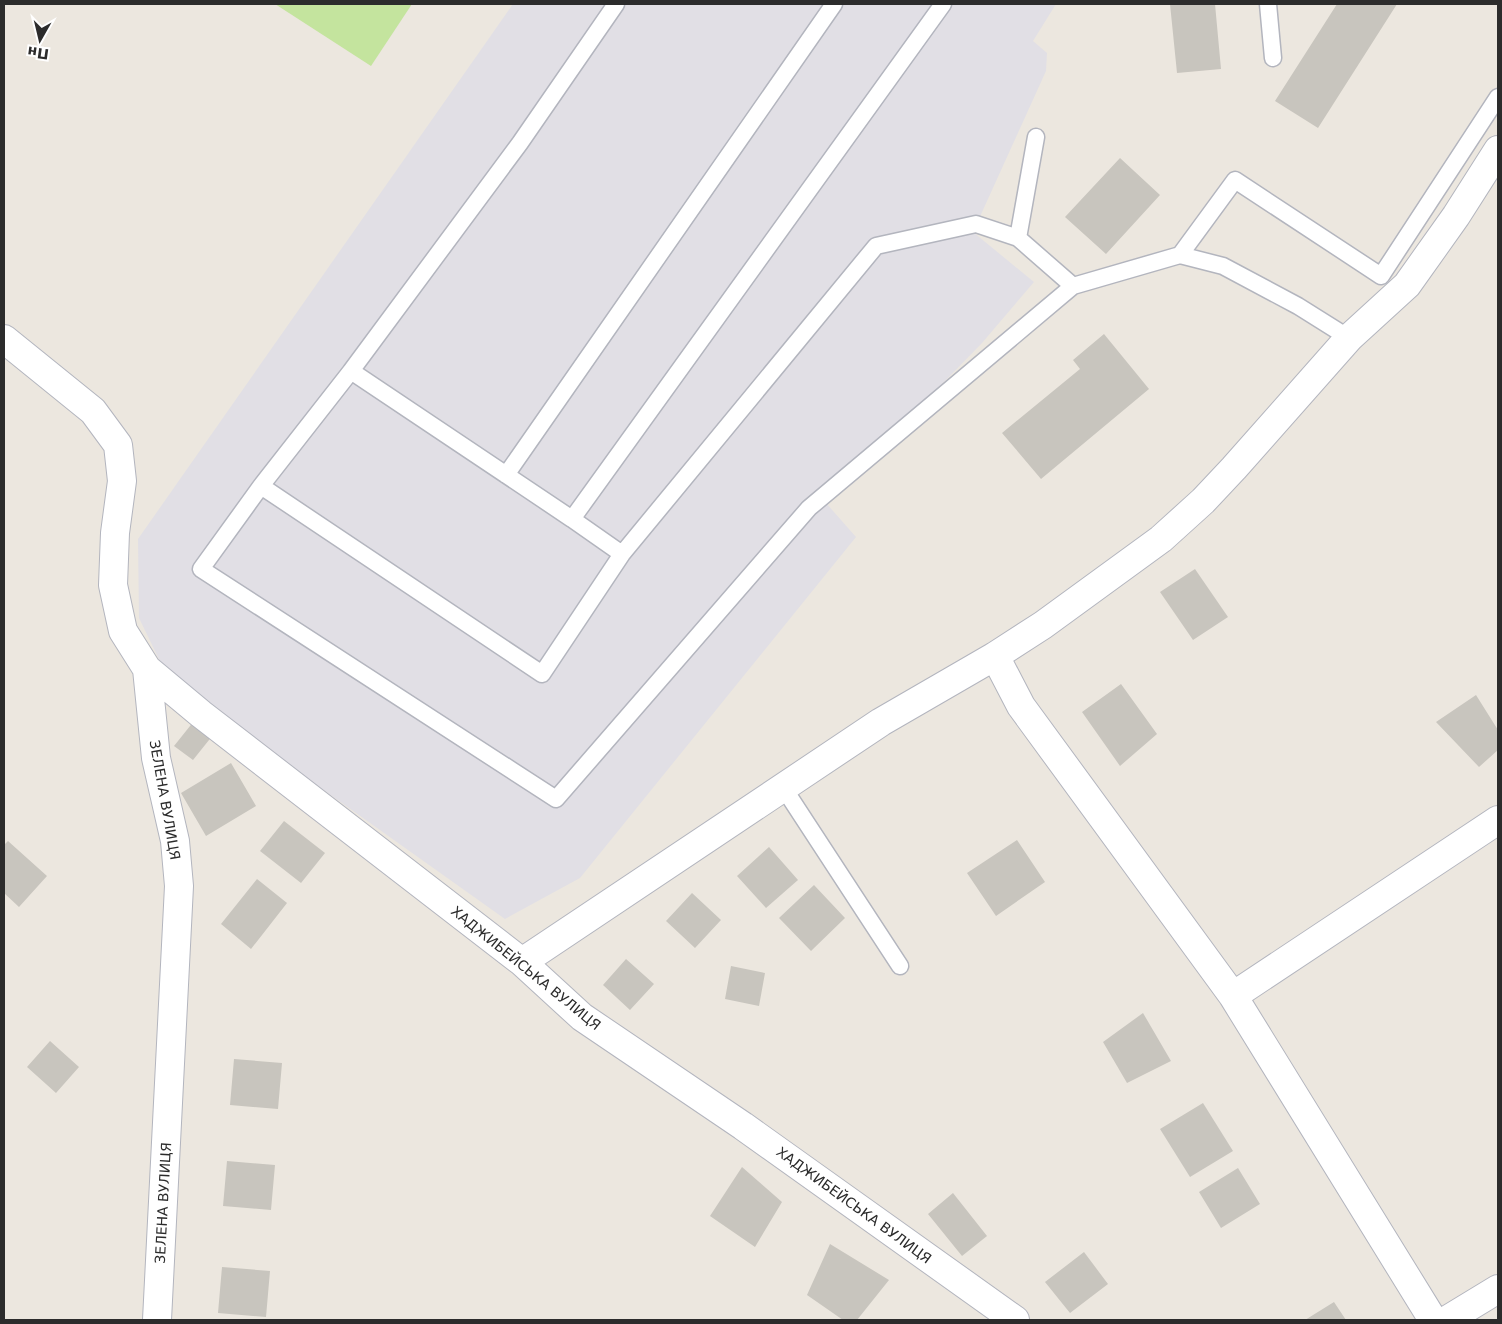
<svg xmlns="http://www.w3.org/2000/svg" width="1502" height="1324" font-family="'DejaVu Sans',sans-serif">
<rect width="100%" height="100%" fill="#ece7df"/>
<path fill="#e1dfe5" d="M513 4H1056L1033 41 1047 53 1046 71 973 232 1034 282 982 343 826 503 856 537 580 878 505 919 169 680 139 618 138 539Z"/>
<path fill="#c4e49e" d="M275 4H412L371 66Z"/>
<path fill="#c8c5be" d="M1170 4H1215L1221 69 1177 73Z
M1337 4H1397L1318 128 1275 101Z
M1120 158 1160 195 1106 254 1065 217Z
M1104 334 1149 389 1041 479 1002 433 1080 369 1073 360Z
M1195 569 1228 617 1193 640 1160 592Z
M1121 684 1157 734 1120 766 1082 712Z
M1476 695 1498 730V750L1479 767 1436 722Z
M194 721 213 735 193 760 174 746Z
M231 763 256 806 206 836 181 793Z
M284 821 325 853 301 883 260 851Z
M1017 840 1045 882 996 916 967 873Z
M8 841 47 876 19 907 4 893V845Z
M769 847 798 880 766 908 737 876Z
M257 879 287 903 251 949 221 924Z
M814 885 845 918 811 951 779 918Z
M692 893 721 920 695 948 666 921Z
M626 959 654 984 630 1010 603 985Z
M731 966 765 973 759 1006 725 999Z
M1143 1013 1171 1061 1127 1083 1103 1042Z
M50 1041 79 1067 56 1093 27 1067Z
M234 1059 282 1063 278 1109 230 1105Z
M1203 1103 1233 1151 1190 1177 1160 1129Z
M227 1161 275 1165 271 1210 223 1206Z
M742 1167 782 1202 755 1247 710 1216Z
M1238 1168 1260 1204 1221 1228 1199 1192Z
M953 1193 987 1236 962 1256 928 1214Z
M830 1244 889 1280 857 1320H843L807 1295Z
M1084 1252 1108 1284 1070 1313 1045 1282Z
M222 1267 270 1271 266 1317 218 1313Z
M1334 1302 1346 1320H1305Z"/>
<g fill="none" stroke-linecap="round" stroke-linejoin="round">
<g stroke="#b3b5be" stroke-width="19">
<path id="lane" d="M616 4 520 143 351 371 572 519 943 4
M1268 4 1273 58
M1018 238 1036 137
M1180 255 1223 266 1298 306 1349 338
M1073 286 1180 255 1235 180 1381 276 1498 97
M351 371 261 486 201 569 556 799 809 508 1073 286 1018 238 976 224 876 246 622 554 572 519
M506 475 834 4
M261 486 542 674 622 554
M783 787 900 966"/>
</g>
<g stroke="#b3b5be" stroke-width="30">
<path id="street" d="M4 339 93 411 118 445 122 481 115 533 113 585 123 631 147 669 156 758 175 841 179 886 157 1320
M995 656 1021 706 1233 996 1433 1320
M147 669 201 714 522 962 582 1017 743 1126 1015 1320
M522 962 881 722 995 656 1043 625 1161 539 1203 501 1234 468 1349 338 1407 285 1456 216 1498 150
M1233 996 1498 820
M1447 1320 1498 1289"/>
</g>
<use href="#lane" stroke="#fff" stroke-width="16"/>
<use href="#street" stroke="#fff" stroke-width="28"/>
</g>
<g text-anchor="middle" stroke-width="5" stroke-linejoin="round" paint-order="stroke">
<g font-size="14" fill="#2c2c2c" stroke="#fff">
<text transform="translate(165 800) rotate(80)" y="5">ЗЕЛЕНА ВУЛИЦЯ</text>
<text transform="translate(526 968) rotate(39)" y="5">ХАДЖИБЕЙСЬКА ВУЛИЦЯ</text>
<text transform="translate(163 1203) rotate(-87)" y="5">ЗЕЛЕНА ВУЛИЦЯ</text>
<text transform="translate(854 1205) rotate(36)" y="5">ХАДЖИБЕЙСЬКА ВУЛИЦЯ</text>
</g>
</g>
<rect width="1502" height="1324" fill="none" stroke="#2c2c2c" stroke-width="10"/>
<g transform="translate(40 40) rotate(188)" stroke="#ffffff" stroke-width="4" paint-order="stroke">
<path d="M0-4L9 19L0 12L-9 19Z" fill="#2c2c2c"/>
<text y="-8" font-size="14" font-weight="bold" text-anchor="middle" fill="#2c2c2c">Пн</text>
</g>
</svg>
